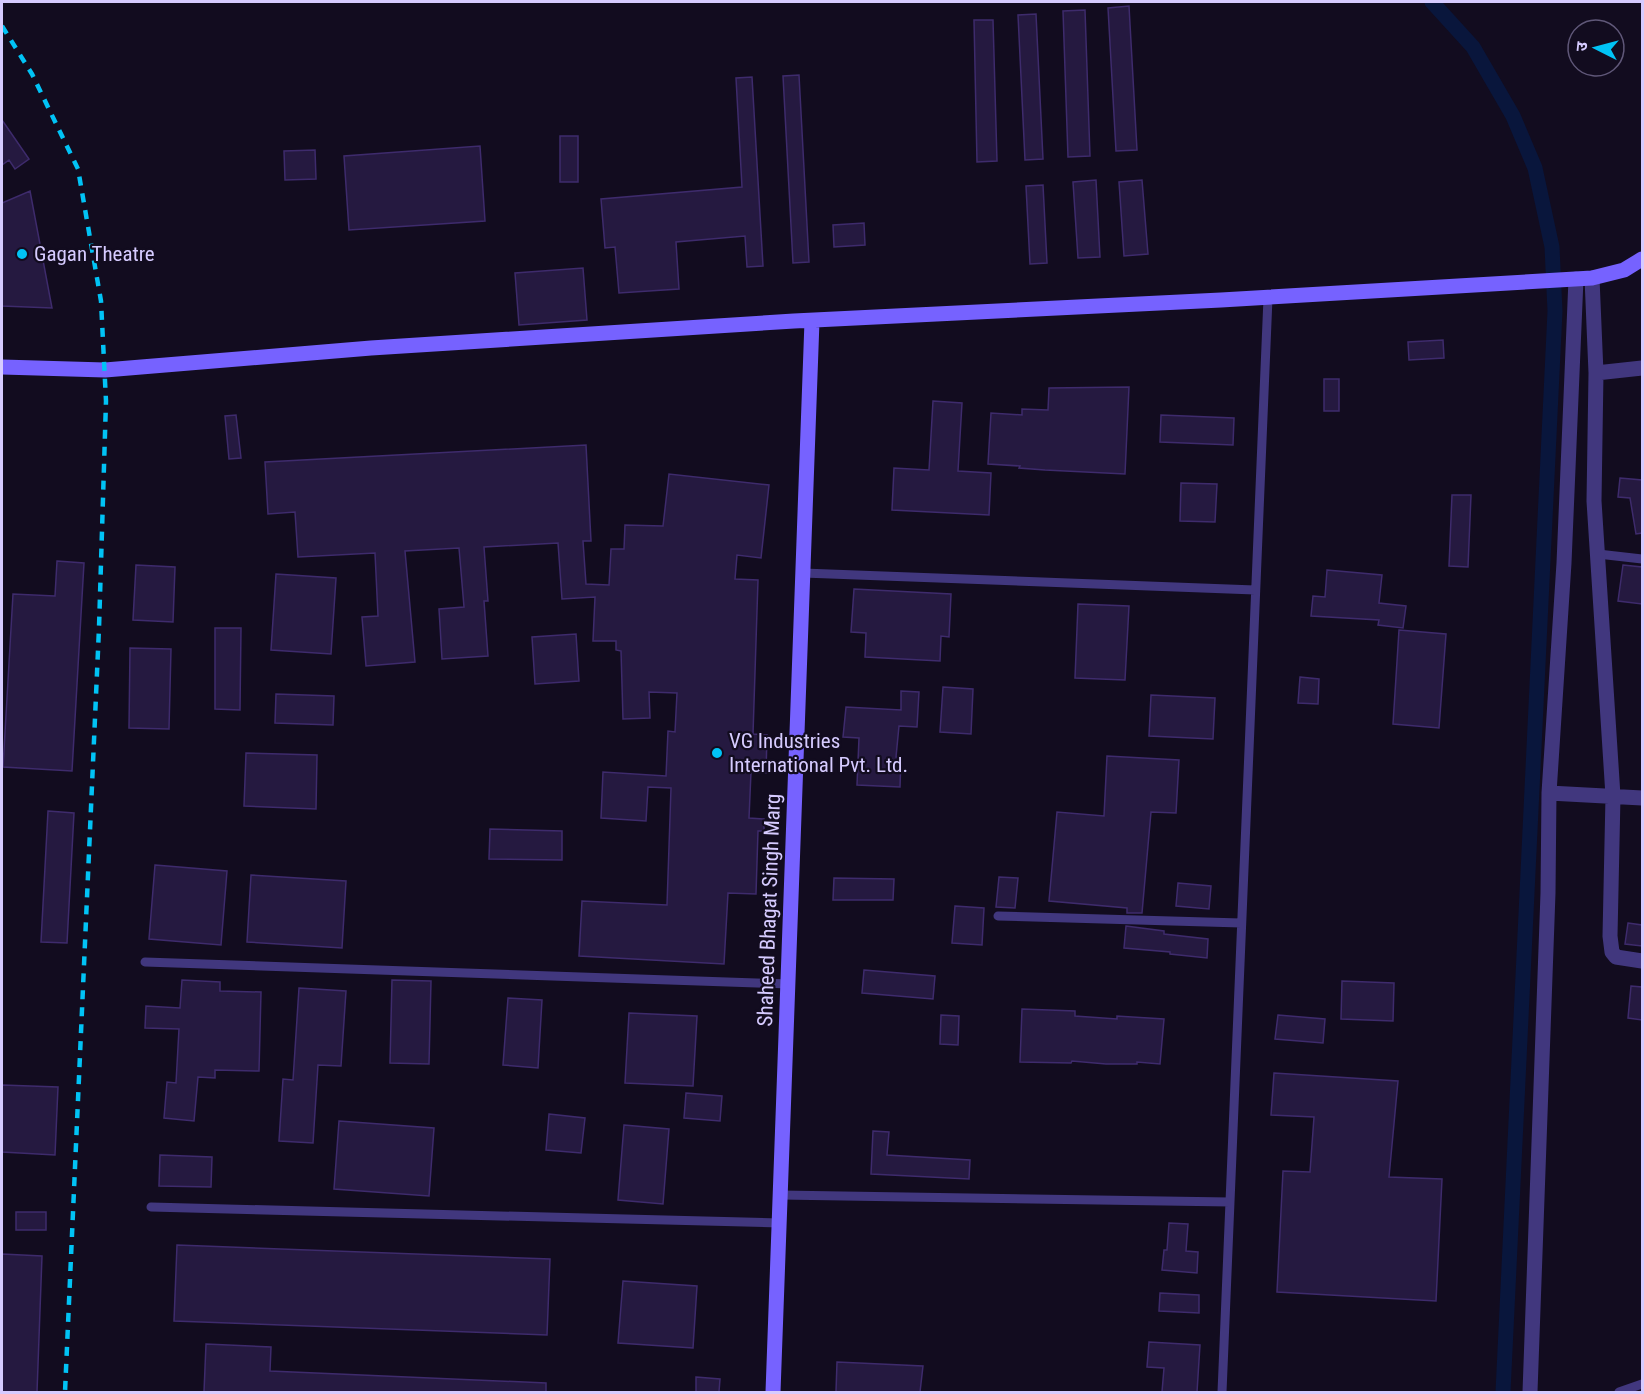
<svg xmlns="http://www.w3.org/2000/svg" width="1644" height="1394" font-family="'Roboto Condensed','Noto Sans Devanagari',sans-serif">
<rect width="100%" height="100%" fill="#120c1f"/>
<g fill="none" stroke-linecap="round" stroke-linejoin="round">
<path stroke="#09163c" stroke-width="15" d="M1432 2 1473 47 1513 116 1535 168 1552 247 1555 311 1503 1392"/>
</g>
<path fill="#251940" stroke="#3e2b6c" stroke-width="1.5" d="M1129 6 1137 150 1116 151 1108 8Z
M1085 10 1090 156 1068 157 1063 11Z
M1036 14 1043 159 1025 160 1018 15Z
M974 20H993L997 161 977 162Z
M799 75 809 262 793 263 783 76Z
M752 77 763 266 747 267 745 236 676 242 679 289 619 293 615 247 605 248 601 199 742 187 736 78Z
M2 120 29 159 15 169 9 160 2 165Z
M560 136H578V182H560Z
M480 146 485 221 349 230 344 156Z
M315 150 316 179 285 180 284 151Z
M1096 180 1100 257 1078 258 1073 182Z
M1142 180 1148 254 1124 256 1119 182Z
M1043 185 1047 263 1030 264 1026 186Z
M30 191 52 308 2 306V203Z
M864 223 865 245 834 247 833 225Z
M583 268 587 320 519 325 515 273Z
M1443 340 1444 358 1409 360 1408 342Z
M1324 379H1339V411H1324Z
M1129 387 1125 474 1045 470 1019 468 1020 466 988 464 991 413 1022 415V409L1048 410 1049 388Z
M933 401 962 403 958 471 991 473 989 515 892 510 894 468 929 470Z
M236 415 241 458 229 459 225 416Z
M1161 415 1234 418 1233 445 1160 442Z
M586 445 591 541H583L586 584 609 585 611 549H624L625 525 663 526 669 474 769 485 761 558 737 555 735 579 758 580 753 734 767 735 766 773 751 772 749 818 764 819V831H758L756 894 728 893 724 964 579 956 582 901 667 905 671 788 648 787 646 821 601 818 603 772 666 776 668 731 675 732 677 693 649 692 650 718 623 719 621 651 616 650V641H593L595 597 562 599 558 543 484 547 488 601H484L488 656 442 659 439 609 464 607 459 548 405 551 415 662 366 666 362 617 378 616 375 553 298 557 295 512 268 514 265 462Z
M1620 478 1642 480V533L1636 534 1630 498 1618 497Z
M1181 483 1217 484 1215 522 1180 521Z
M1452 495H1471L1468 567 1449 566Z
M57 561 84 563 72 771 3 767 13 594 55 596Z
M136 565 175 567 173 622 133 620Z
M1623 565 1642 567V604L1618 601Z
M1327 570 1382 575 1379 603 1406 606 1403 628 1378 625 1379 620 1311 616 1313 596 1325 597Z
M276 574 336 578 331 654 271 650Z
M854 589 951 594 949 637 941 636 940 661 865 657 866 633 851 632Z
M1078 604 1129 606 1125 680 1075 678Z
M215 628H241L240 710 215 709Z
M1399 630 1446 634 1439 728 1393 724Z
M576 634 579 681 535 684 532 637Z
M130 648 171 649 169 729 129 728Z
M1300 677 1319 679 1318 704 1298 703Z
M943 687 973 689 971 734 940 732Z
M901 691 919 692 917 727 899 726 896 757H901L900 787 857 785 859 738 843 737 846 707 901 710Z
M276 694 334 696 333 725 275 723Z
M1151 695 1215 698 1213 739 1149 736Z
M246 753 317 755 316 809 244 806Z
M1107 756 1179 760 1176 813 1151 812 1142 913H1127V908L1049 901 1057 812 1104 816Z
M48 811 74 813 67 943 41 942Z
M490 829 562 831V860L489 859Z
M155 865 227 871 221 945 149 939Z
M251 875 346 881 342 948 247 942Z
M999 877 1018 878 1015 908 996 907Z
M834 878 894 879 893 900H833Z
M1178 883 1211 886 1209 909 1176 906Z
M955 906 984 908 982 945 952 943Z
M1628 923 1642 925V946L1625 944Z
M1126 926 1164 931V934L1208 939 1207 958 1170 954V952L1124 948Z
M864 970 935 976 933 999 862 993Z
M182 980 220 982V991L261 992 259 1071 215 1070V1078L198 1077 194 1121 164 1118 167 1082 176 1083 179 1029 145 1028 146 1006 180 1008Z
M392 980 431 981 429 1064 390 1063Z
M1342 981 1394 983 1393 1021 1341 1019Z
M1631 986 1642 987V1020L1628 1018Z
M299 988 346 991 341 1066 318 1065 313 1143 279 1141 283 1079 293 1080Z
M508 998 542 1000 538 1068 503 1065Z
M1022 1009 1075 1011V1016L1117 1019V1016L1164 1019 1160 1064 1137 1062V1064H1106L1072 1061 1071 1063 1020 1062Z
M629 1013 697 1016 693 1086 625 1083Z
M941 1015 959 1016 958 1045 940 1044Z
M1278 1015 1325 1019 1323 1043 1275 1039Z
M1274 1073 1398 1081 1389 1177 1442 1179 1436 1301 1277 1292 1283 1171 1310 1172 1314 1117 1271 1115Z
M2 1085 58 1087 55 1155 2 1152Z
M686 1093 722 1096 720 1121 684 1118Z
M549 1114 585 1118 581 1153 546 1150Z
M339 1121 434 1128 429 1196 334 1189Z
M624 1125 669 1129 663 1204 618 1200Z
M873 1131 889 1132 887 1155 970 1160 969 1179 871 1174Z
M160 1155 212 1157 211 1187 159 1186Z
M16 1212H46V1230H16Z
M1169 1223 1188 1224 1186 1251 1198 1252 1197 1273 1162 1270 1164 1250H1167Z
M177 1245 550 1259 547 1335 174 1321Z
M2 1254 42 1256 37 1392H2Z
M623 1281 697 1286 693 1348 618 1343Z
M1160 1293 1199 1295V1313L1159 1311Z
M1149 1342 1200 1345 1197 1392H1162L1164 1368 1147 1367Z
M206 1344 271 1347 270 1371 546 1383V1392H204Z
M837 1362 923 1366 920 1392H836Z
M696 1377 720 1379 719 1392H696Z"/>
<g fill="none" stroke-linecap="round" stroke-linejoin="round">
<path stroke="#41377e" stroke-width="9" d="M1598 554 1642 559
M803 573 1255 590
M998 916 1241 923
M145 962 788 984
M780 1195 1230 1202
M151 1207 779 1223
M1222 1392 1268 298
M1619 1392 1642 1384"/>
<path stroke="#41377e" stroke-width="15" d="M1592 278 1596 373 1594 501 1613 796 1610 936 1612 952 1616 957 1642 961
M1596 373 1642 368
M1549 793 1642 798
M1530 1392 1548 893 1549 793 1564 563 1576 279"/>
<path stroke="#7662ff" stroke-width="15" d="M2 367 105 370 371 348 794 321 1221 300 1592 278 1624 270 1642 259
M773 1392 812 321"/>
<path stroke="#01c3f5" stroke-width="4.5" stroke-dasharray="9 8" stroke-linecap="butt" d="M2 26 32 74 78 169 101 301 106 401 99 628 65 1392"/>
</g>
<g fill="#01c3f5" stroke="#120c1f" stroke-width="2">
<circle cx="22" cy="254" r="6"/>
<circle cx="717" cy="753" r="6"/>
</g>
<g text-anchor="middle" stroke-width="4.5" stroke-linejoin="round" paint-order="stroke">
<g font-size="21" fill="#d6cbff" stroke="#120c1f" text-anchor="start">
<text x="34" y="261">Gagan Theatre</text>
<text x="729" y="748">VG Industries<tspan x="729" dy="24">International Pvt. Ltd.</tspan></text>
</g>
<g font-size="21" fill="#d6cbff" stroke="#120c1f">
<text transform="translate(769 910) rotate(-88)" y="7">Shaheed Bhagat Singh Marg</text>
</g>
</g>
<rect width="1644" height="1394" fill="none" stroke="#d6cbff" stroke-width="6"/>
<g transform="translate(1596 48) rotate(276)"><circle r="28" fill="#120c1f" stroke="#605879" stroke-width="1.5"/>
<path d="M0-4.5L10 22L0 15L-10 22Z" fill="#01c3f5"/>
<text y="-9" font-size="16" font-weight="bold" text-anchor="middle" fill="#d6cbff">उ</text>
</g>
</svg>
